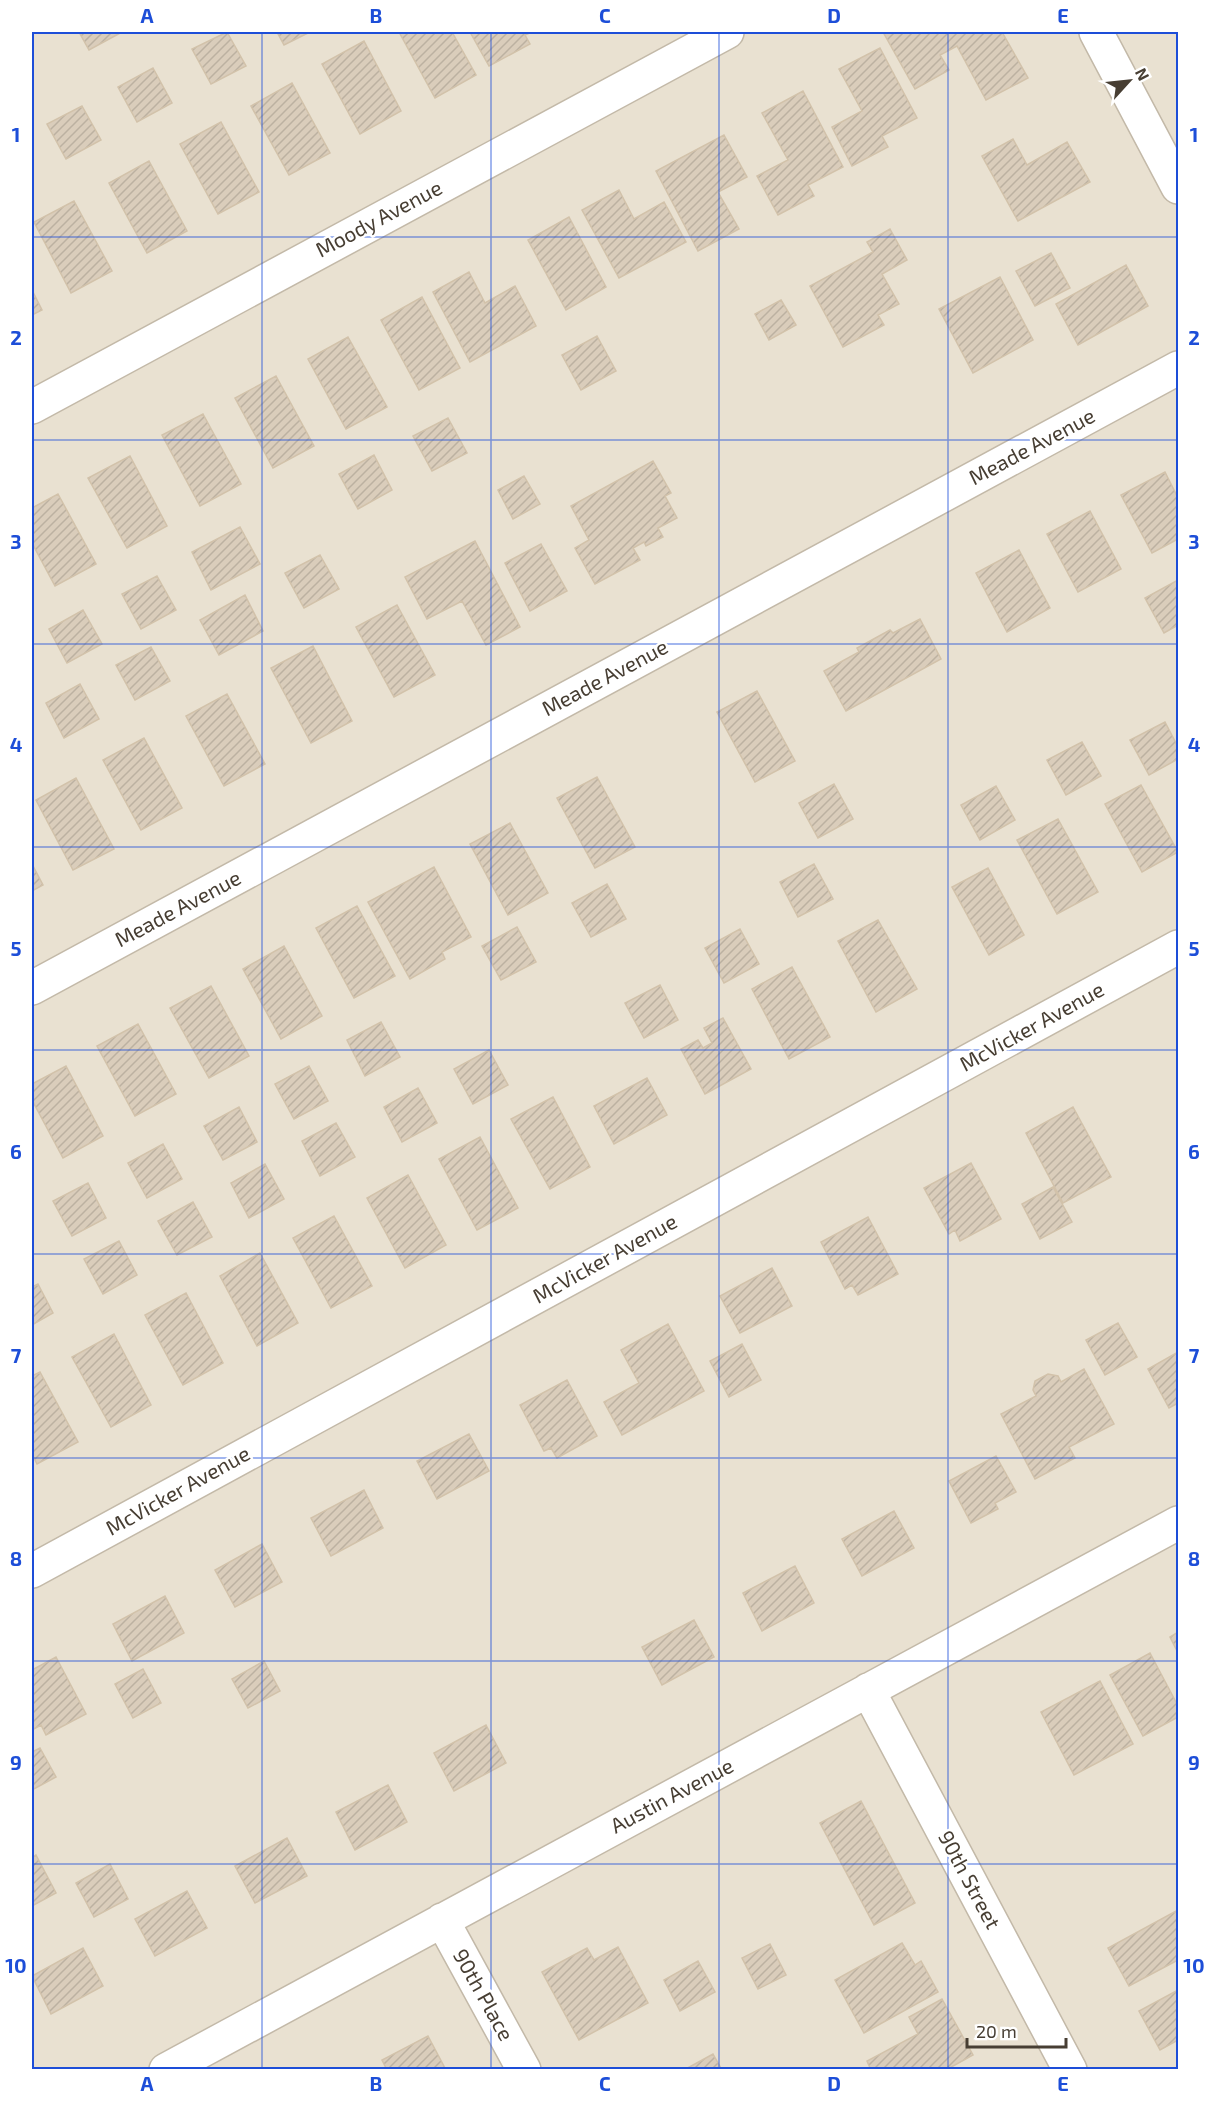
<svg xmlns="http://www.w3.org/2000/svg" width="1210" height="2101" font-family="'Exo 2',sans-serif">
<defs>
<pattern id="building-hatch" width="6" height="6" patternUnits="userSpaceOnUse" patternTransform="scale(1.5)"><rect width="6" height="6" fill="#dacdbb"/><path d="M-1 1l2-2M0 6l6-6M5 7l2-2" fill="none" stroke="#bcb1a1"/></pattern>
</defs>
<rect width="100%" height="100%" fill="#f4efe3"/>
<path fill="#e9e1d1" d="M32 32H1178V2069H32Z"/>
<path fill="url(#building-hatch)" stroke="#d2c2aa" stroke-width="1.5" d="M79 32H122L89 50Z
M227 32 246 66 211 84 192 49Z
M277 32H310L284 45Z
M399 32H452L476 75 435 98Z
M470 32H532L525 35 530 44 489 66Z
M883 32H1002L1028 78 986 100 957 46 940 55 949 70 915 89Z
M364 41 401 111 360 134 322 64Z
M880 48 917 118 882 136 888 147 852 166 832 127 862 111 839 69Z
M153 68 172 103 137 122 118 87Z
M292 83 330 153 289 175 251 106Z
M803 91 843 167 808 185 814 196 778 215 757 176 788 160 762 113Z
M82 106 101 140 66 159 47 124Z
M221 122 259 192 218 214 180 144Z
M724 135 747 177 718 192 739 229 698 251 656 171Z
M1013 139 1027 165 1067 142 1090 182 1018 221 982 156Z
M149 161 187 231 147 253 109 183Z
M619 190 634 219 664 202 686 242 619 278 582 210Z
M74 201 112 271 71 293 34 222Z
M569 217 606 287 566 310 528 240Z
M890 229 907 260 882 274 899 304 878 315 884 325 843 347 810 286 873 252 867 242Z
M1051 253 1070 288 1035 306 1016 271Z
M1126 265 1148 306 1078 345 1056 304Z
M469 272 485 303 515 286 536 326 470 362 433 292Z
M1000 277 1033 340 973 373 939 309Z
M32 290 42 310 32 315Z
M422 297 460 368 419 390 381 320Z
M781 300 796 325 769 340 755 314Z
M597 336 616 371 581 390 562 355Z
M348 337 387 407 346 429 308 359Z
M276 376 314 446 273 468 235 398Z
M203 414 241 484 200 506 162 435Z
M448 418 467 453 432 471 413 436Z
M374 455 392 490 358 509 339 474Z
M130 456 167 526 127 548 88 478Z
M653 461 671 493 665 496 677 518 658 528 663 537 646 546 644 542 633 548 640 560 595 584 575 548 589 540 571 506Z
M1165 472 1178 498V539L1152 553 1121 495Z
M524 476 540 504 513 519 498 490Z
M58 494 96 564 55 586 32 543V508Z
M1090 511 1121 569 1078 592 1047 534Z
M240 527 260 564 211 590 192 552Z
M475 541 520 627 486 645 462 601 427 619 405 577Z
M541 544 567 591 530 611 505 563Z
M1019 550 1050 608 1007 632 976 573Z
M320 555 339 589 304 608 285 573Z
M157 576 176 610 141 629 122 594Z
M1178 580V625L1164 633 1145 598Z
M245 595 263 631 219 655 200 620Z
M397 605 435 675 394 697 356 627Z
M83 610 102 644 67 663 49 629Z
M920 619 941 659 846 711 824 671 859 652 857 648 890 630 893 633Z
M313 646 352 721 311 743 271 668Z
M151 647 170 681 135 700 116 665Z
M80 684 99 719 64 738 46 703Z
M757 691 795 761 755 782 717 712Z
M227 694 265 764 224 786 186 716Z
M1165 722 1178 747V759L1149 775 1130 740Z
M144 738 182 808 141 830 103 760Z
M1082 742 1101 776 1066 795 1047 760Z
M597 777 635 847 595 868 557 798Z
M76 778 114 849 73 870 36 800Z
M834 784 853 819 818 838 799 803Z
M1141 785 1178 852 1142 872 1105 804Z
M996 786 1015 820 980 840 961 805Z
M1058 819 1098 892 1057 914 1017 840Z
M510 823 548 893 508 915 470 844Z
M32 864 43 885 32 891Z
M814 864 833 899 798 917 780 882Z
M434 867 471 937 442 952 445 959 410 979 368 902Z
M988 868 1024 935 989 955 952 887Z
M607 884 626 919 591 937 572 903Z
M357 906 395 976 354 998 316 928Z
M878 920 917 989 876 1012 838 941Z
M517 927 536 962 501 980 482 946Z
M740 929 759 964 724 983 705 948Z
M284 946 322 1016 281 1039 243 969Z
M792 967 830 1037 789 1059 752 989Z
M660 985 678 1020 644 1038 625 1003Z
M211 986 249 1056 209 1078 170 1008Z
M723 1018 751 1069 705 1094 681 1049 698 1040 703 1048 712 1043 704 1028Z
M381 1022 400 1057 365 1076 347 1040Z
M138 1024 176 1094 135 1116 97 1046Z
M489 1050 508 1085 473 1104 454 1069Z
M66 1066 103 1136 63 1158 32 1100V1084Z
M309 1066 328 1101 294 1119 275 1084Z
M647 1078 667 1115 614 1144 594 1106Z
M418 1088 437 1123 402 1142 384 1107Z
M553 1097 590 1167 550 1189 511 1119Z
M239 1107 257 1142 223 1160 204 1126Z
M1073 1107 1111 1177 1063 1203 1026 1133Z
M336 1123 355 1157 320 1176 302 1141Z
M480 1137 518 1208 477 1230 439 1159Z
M163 1144 182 1179 147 1198 128 1163Z
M971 1163 1001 1219 960 1241 955 1230 949 1234 924 1188Z
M265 1164 284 1199 249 1218 231 1183Z
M408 1175 446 1245 405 1268 367 1198Z
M88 1183 106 1218 72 1236 53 1201Z
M1053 1187 1072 1222 1040 1239 1022 1204Z
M193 1202 212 1237 177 1255 158 1221Z
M334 1216 372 1286 331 1308 293 1238Z
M868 1217 898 1274 858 1295 852 1285 845 1289 821 1242Z
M119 1241 137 1275 103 1294 84 1259Z
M260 1253 298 1323 257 1346 220 1276Z
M772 1268 792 1306 740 1333 720 1296Z
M38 1284 53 1313 32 1325V1287Z
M186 1293 223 1363 183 1385 145 1315Z
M1118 1323 1137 1357 1105 1375 1086 1340Z
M668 1324 704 1391 622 1435 604 1402 639 1383 621 1350Z
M114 1334 151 1405 111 1427 72 1357Z
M742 1344 761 1380 729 1397 710 1361Z
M1178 1352V1403L1169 1408 1148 1369Z
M1084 1369 1114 1424 1069 1447 1075 1458 1035 1479 1001 1414 1036 1396 1033 1390 1035 1381 1048 1374 1058 1376 1061 1382Z
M40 1372 78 1442 37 1464 32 1454V1376Z
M567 1380 597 1436 557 1458 551 1448 544 1451 520 1405Z
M469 1434 489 1471 437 1499 417 1461Z
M996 1456 1016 1492 995 1503 998 1509 971 1523 949 1481Z
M364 1490 383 1528 331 1556 311 1518Z
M894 1511 914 1548 862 1576 842 1539Z
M262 1544 282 1582 235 1607 215 1570Z
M795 1566 814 1603 762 1631 743 1593Z
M165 1596 184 1633 132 1661 113 1624Z
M694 1620 714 1657 662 1685 642 1647Z
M1178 1632V1653L1170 1637Z
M1150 1653 1178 1706V1717L1143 1736 1110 1675Z
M56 1657 86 1714 46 1735 41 1725 34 1729 32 1724V1670Z
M264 1661 280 1691 248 1708 232 1679Z
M143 1669 161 1703 133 1718 115 1684Z
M1100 1681 1133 1744 1074 1775 1041 1712Z
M486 1725 506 1763 454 1791 434 1753Z
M40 1748 56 1777 32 1790V1752Z
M388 1785 407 1822 355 1850 336 1812Z
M861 1801 915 1903 874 1925 820 1823Z
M287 1838 307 1876 255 1903 235 1866Z
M36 1855 56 1893 32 1906V1858Z
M110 1864 128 1899 94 1917 76 1883Z
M187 1891 207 1928 155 1956 135 1919Z
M1176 1911 1178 1916V1960L1129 1986 1108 1948Z
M902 1943 915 1965 921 1961 938 1992 864 2033 835 1980Z
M770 1944 786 1975 758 1989 742 1958Z
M618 1947 648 2003 579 2040 542 1972 587 1948 594 1960Z
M83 1948 103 1986 51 2014 32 1976Z
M698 1961 715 1992 680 2011 664 1980Z
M1178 1990V2040L1160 2050 1139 2011Z
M942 1999 973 2055 946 2070H871L867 2061 918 2034 909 2017Z
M428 2036 446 2070H387L382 2060Z
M713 2054 722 2070H684Z"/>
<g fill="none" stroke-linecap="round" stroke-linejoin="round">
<g stroke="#c3b9a8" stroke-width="36">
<path id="minor" d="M1096 32 1178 187
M32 407 727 32
M32 988 1178 368
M32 1571 1178 947
M868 1690 1070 2070
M442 1920 524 2070
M166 2070 1178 1523"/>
</g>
<use href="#minor" stroke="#fff" stroke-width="33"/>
</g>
<path fill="none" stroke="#1d4ed8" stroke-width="1.5" stroke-opacity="0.55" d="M262 32V2070M491 32V2070M719 32V2070M948 32V2070M32 237H1178M32 440H1178M32 644H1178M32 847H1178M32 1050H1178M32 1254H1178M32 1458H1178M32 1661H1178M32 1864H1178"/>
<g text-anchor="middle" stroke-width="5" stroke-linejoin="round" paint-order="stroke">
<g font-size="21" fill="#473e33" stroke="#fff">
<text transform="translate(379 219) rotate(-28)" y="7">Moody Avenue</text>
<text transform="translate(1032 447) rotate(-28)" y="7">Meade Avenue</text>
<text transform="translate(605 678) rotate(-28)" y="7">Meade Avenue</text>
<text transform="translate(178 909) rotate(-28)" y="7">Meade Avenue</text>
<text transform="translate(1032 1027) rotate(-29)" y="7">McVicker Avenue</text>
<text transform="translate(605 1259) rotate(-29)" y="7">McVicker Avenue</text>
<text transform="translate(178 1491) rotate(-29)" y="7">McVicker Avenue</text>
<text transform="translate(672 1796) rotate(-28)" y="7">Austin Avenue</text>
<text transform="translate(969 1880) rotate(62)" y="7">90th Street</text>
<text transform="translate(483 1995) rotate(61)" y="7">90th Place</text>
</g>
</g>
<rect width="1210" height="2101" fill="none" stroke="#ffffff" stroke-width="66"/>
<g transform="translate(1129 81) rotate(63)" stroke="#ffffff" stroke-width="4.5" paint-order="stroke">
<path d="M0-4.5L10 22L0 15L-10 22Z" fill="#473e33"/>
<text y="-9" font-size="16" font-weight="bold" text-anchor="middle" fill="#473e33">N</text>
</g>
<path d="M967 2038v9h99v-9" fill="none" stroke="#473e33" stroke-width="3"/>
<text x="976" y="2038" font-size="18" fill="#473e33" stroke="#ffffff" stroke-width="4.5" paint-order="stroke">20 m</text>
<rect x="33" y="33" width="1144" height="2035" fill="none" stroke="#1d4ed8" stroke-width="2"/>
<g font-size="20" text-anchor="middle" font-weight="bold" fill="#1d4ed8">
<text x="147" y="23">A</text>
<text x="376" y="23">B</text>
<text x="605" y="23">C</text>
<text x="834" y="23">D</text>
<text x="1063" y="23">E</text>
<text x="16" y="142">1</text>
<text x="1194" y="142">1</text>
<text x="16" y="345">2</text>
<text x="1194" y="345">2</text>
<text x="16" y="549">3</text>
<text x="1194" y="549">3</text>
<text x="16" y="752">4</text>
<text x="1194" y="752">4</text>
<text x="16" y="956">5</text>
<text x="1194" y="956">5</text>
<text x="16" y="1159">6</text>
<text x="1194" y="1159">6</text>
<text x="16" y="1363">7</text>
<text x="1194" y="1363">7</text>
<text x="16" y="1566">8</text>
<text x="1194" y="1566">8</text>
<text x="16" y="1770">9</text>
<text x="1194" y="1770">9</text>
<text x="16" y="1973">10</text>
<text x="1194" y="1973">10</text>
<text x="147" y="2091">A</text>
<text x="376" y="2091">B</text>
<text x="605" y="2091">C</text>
<text x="834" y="2091">D</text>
<text x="1063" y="2091">E</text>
</g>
</svg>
